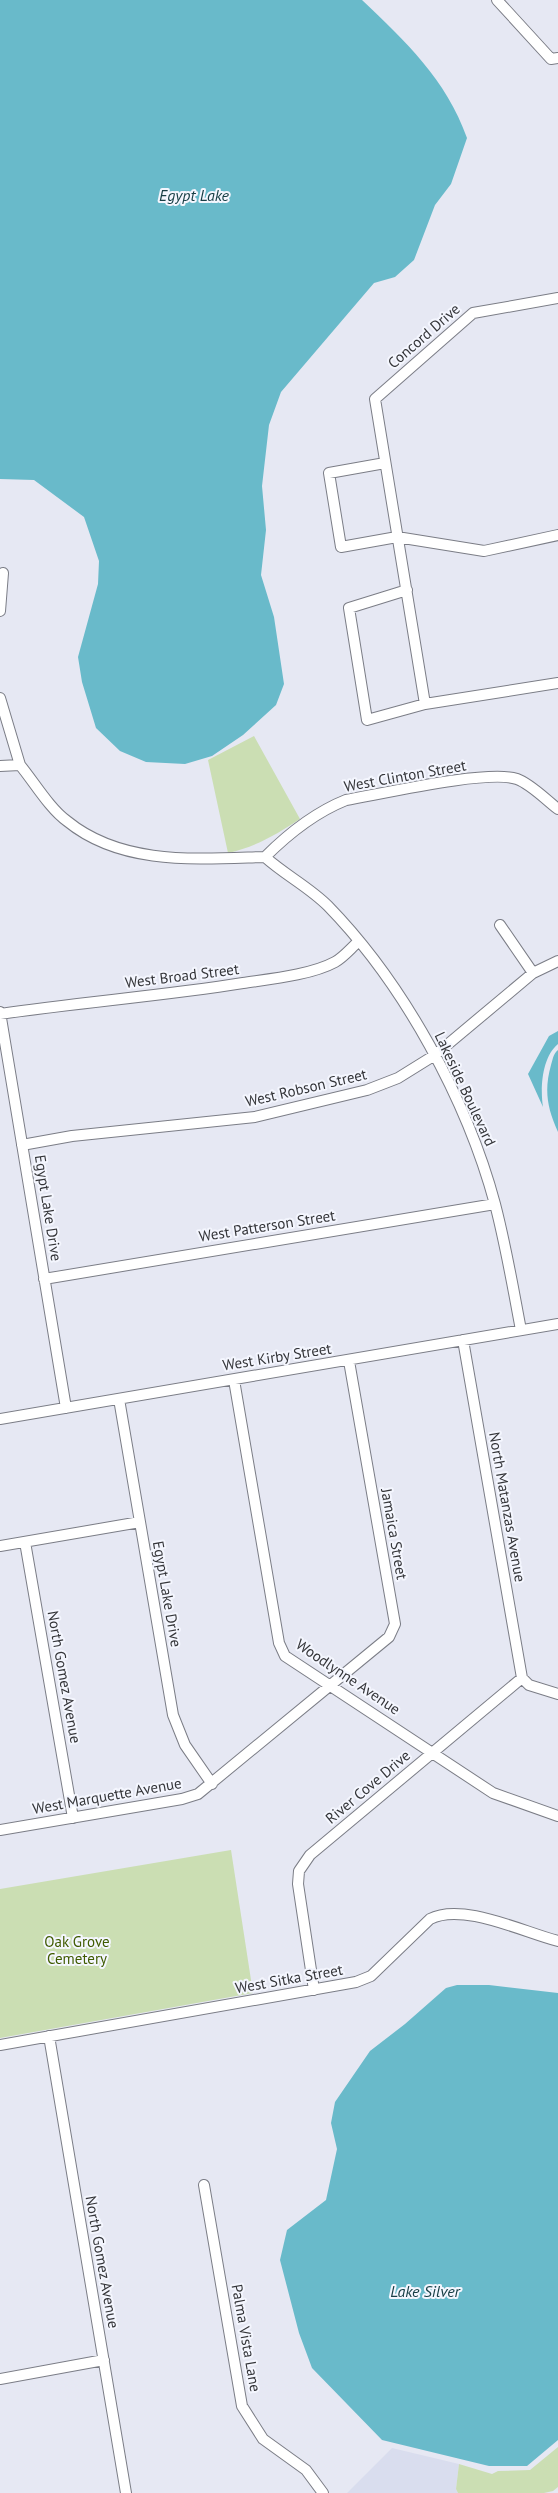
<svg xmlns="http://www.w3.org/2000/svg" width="558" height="2493" font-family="'PT Sans',sans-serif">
<rect width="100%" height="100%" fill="#e6e8f3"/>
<path fill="#d9ddee" d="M392 2448 459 2464 456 2489 458 2493H347Z"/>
<path fill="#cbdeb3" d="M254 736 300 819C277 834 256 847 228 853L208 760Z
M231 1850 253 1993 0 2038V1889Z
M558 2447V2487L553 2491 544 2493H458L456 2489 459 2464 492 2474 498 2471 530 2470Z"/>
<path fill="#69baca" d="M0 0H362C406 42 446 79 467 138L451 184 435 205 414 260 395 277 374 283 281 392 269 425 262 486 266 530 261 575 274 617 284 684 276 705 243 735 212 756 185 764 146 762 120 751 96 728 82 682 78 657 98 584 99 561 84 517 34 480 0 479Z
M558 1031V1044C542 1057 540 1088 543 1107L528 1074 549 1036Z
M558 1050V1132C547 1108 544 1090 551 1065 553 1059 553 1054 558 1050Z
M457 1985H489L558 1993V2440L527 2466H489L382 2440 312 2368 299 2333 280 2260 287 2230 326 2200 337 2149 331 2123 335 2102 370 2051 405 2024 446 1988Z"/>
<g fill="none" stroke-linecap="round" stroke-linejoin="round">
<g stroke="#7b7d86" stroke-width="12">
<path id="street" d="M497 0 551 59 558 58
M385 463 329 473 341 547 397 537 484 551 558 535
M407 590 349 608 367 720 425 704 558 683
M0 611 3 573
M0 698 20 765
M425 704 375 399 473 313 558 298
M0 766 20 765C34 782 50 809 67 821 122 866 198 859 265 857 288 834 316 812 346 800 381 794 489 769 517 779 531 784 546 800 558 809
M265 857C285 875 309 887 328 906 404 984 467 1100 495 1204 506 1246 513 1288 521 1330
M500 925 533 973
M0 1012 66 1408
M0 1014C81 1002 162 996 243 983 270 979 311 975 335 962 344 957 351 948 358 942
M22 1145 72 1136 255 1117 367 1090 398 1078 435 1055 533 973 558 961
M44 1279 495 1204
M463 1340 522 1678
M234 1380 279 1643 285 1656 493 1793 558 1816
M119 1399 173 1715 185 1745 212 1784
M0 1419 558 1324
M25 1542 73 1818
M0 1546 140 1522
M0 1830 182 1799 198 1794 389 1637 395 1624 349 1361
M314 1990 298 1884 299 1871 310 1855 522 1678 529 1685 558 1694
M49 2036 126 2493
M0 2045 356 1982 371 1976 430 1919C462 1902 523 1932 558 1941
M204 2185 242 2406 263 2439 306 2470 323 2493
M0 2379 104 2360"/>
</g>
<use href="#street" stroke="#fff" stroke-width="10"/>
</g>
<g text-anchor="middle" stroke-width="4" stroke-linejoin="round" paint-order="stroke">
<g font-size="15" fill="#343539" stroke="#f4f6fe">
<text transform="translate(424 336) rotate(-41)" y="5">Concord Drive</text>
<text transform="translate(405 776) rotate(-10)" y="5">West Clinton Street</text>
<text transform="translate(182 976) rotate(-7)" y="5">West Broad Street</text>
<text transform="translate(306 1088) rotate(-13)" y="5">West Robson Street</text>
<text transform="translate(465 1089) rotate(65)" y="5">Lakeside Boulevard</text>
<text transform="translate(48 1208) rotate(81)" y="5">Egypt Lake Drive</text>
<text transform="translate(267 1226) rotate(-9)" y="5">West Patterson Street</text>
<text transform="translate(277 1357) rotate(-9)" y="5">West Kirby Street</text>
<text transform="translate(507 1507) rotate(80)" y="5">North Matanzas Avenue</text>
<text transform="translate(394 1534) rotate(80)" y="5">Jamaica Street</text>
<text transform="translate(167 1594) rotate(80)" y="5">Egypt Lake Drive</text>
<text transform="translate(64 1677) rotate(80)" y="5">North Gomez Avenue</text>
<text transform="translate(348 1677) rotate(34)" y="5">Woodlynne Avenue</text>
<text transform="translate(368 1787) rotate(-40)" y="5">River Cove Drive</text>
<text transform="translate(107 1796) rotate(-10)" y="5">West Marquette Avenue</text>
<text transform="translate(289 1979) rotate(-10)" y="5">West Sitka Street</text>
<text transform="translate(102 2262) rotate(80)" y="5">North Gomez Avenue</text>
<text transform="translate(246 2338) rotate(80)" y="5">Palma Vista Lane</text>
</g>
<g font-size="15" fill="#3f5b00" stroke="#f4f6fe">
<text x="77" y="1947">Oak Grove<tspan x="77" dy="17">Cemetery</tspan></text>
</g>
<g font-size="16" font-style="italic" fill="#173e45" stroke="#f4f6fe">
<text x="194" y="201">Egypt Lake</text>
<text x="425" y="2297">Lake Silver</text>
</g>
</g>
</svg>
